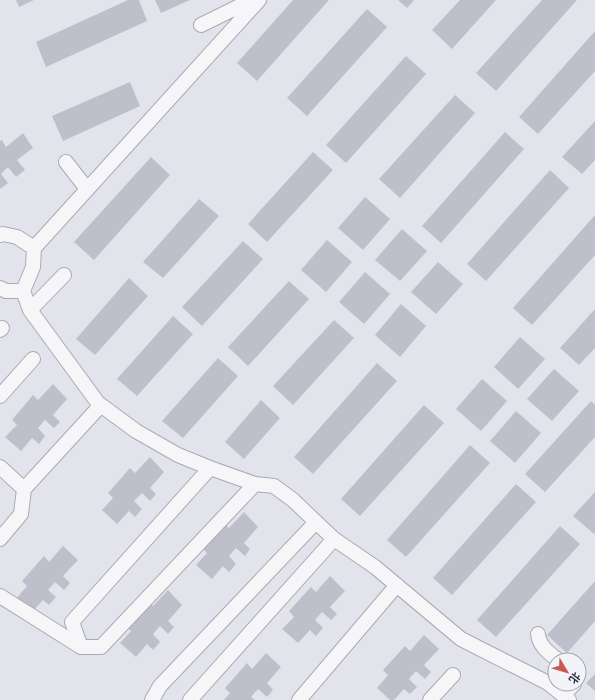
<svg xmlns="http://www.w3.org/2000/svg" width="595" height="700" font-family="'PT Sans Narrow','Noto Sans SC',sans-serif">
<rect width="100%" height="100%" fill="#e3e4eb"/>
<path fill="#bebfcb" d="M16 0H34L19 7Z
M128 0H139L147 21 46 67 36 42Z
M155 0H190L161 13Z
M293 0H329L257 81 237 63Z
M398 0H414L407 8Z
M460 0H496L452 49 432 30Z
M542 0H577L496 91 476 73Z
M367 9 387 27 307 116 287 98Z
M595 31V71L538 134 519 117Z
M406 56 426 74 346 163 326 145Z
M130 82 140 106 63 141 52 116Z
M455 95 475 113 400 198 379 179Z
M595 121V160L582 174 562 157Z
M505 132 524 149 441 243 422 226Z
M23 133 33 148 17 160 25 170 16 177 8 167 1 174 8 183 0 189V141L2 140 6 147Z
M313 152 333 170 267 242 248 224Z
M151 157 170 175 94 260 74 242Z
M550 170 569 188 486 281 467 264Z
M365 197 390 219 363 250 338 228Z
M199 199 219 216 163 278 143 262Z
M595 215V255L532 325 513 308Z
M402 229 427 251 400 281 375 260Z
M327 240 352 262 326 292 301 270Z
M243 241 263 259 202 326 182 307Z
M438 262 463 284 436 314 411 292Z
M365 272 390 294 364 324 339 302Z
M129 278 148 296 95 355 76 339Z
M289 281 309 299 248 366 228 347Z
M401 304 426 326 400 357 375 335Z
M595 309V348L579 365 560 348Z
M173 316 193 334 137 396 117 379Z
M334 320 354 338 293 405 273 386Z
M520 337 545 359 518 389 494 367Z
M218 358 238 376 183 438 162 421Z
M377 363 397 381 313 474 294 457Z
M554 369 579 391 552 421 527 399Z
M482 379 507 401 481 431 456 409Z
M53 384 67 399 53 415 60 422 54 428 45 420 38 428 45 436 39 444 32 438 21 451 5 437 17 425 12 420 33 395 38 400Z
M261 400 280 418 244 459 225 442Z
M591 401 595 405V437L545 492 525 474Z
M424 405 444 423 360 516 341 499Z
M516 411 541 433 515 463 490 441Z
M470 445 490 463 406 557 387 540Z
M150 457 164 472 150 488 156 494 150 501 142 493 134 501 142 509 135 517 129 511 117 524 102 510 113 498 108 493 130 468 135 473Z
M516 484 536 502 452 595 433 578Z
M595 492V532L594 534 573 516Z
M244 512 258 527 244 543 250 549 245 556 236 548 229 556 236 564 229 572 223 566 212 579 196 565 207 553 202 547 224 523 229 528Z
M560 526 580 544 496 637 477 620Z
M63 546 78 560 63 576 70 583 64 590 55 582 48 590 56 597 49 605 43 600 31 613 16 599 27 586 22 581 44 556 49 562Z
M330 576 345 591 330 607 337 614 331 620 322 612 315 620 323 628 316 636 310 630 298 643 282 629 294 617 289 611 311 587 316 592Z
M595 581V621L567 653 547 635Z
M168 590 182 605 168 621 174 627 168 634 160 626 153 634 160 642 153 650 147 644 136 657 120 643 131 631 126 625 148 601 153 606Z
M424 635 439 649 424 665 431 672 425 679 416 671 409 679 417 687 410 694 404 689 394 700H390L377 688 388 675 383 670 405 646 410 651Z
M266 653 281 667 267 683 273 690 267 697 258 689 251 697 255 700H224L230 693 225 688 247 663 252 669Z
M595 674V691L586 683Z"/>
<g fill="none" stroke-linecap="round" stroke-linejoin="round">
<g stroke="#a8aab5" stroke-width="16">
<path id="minor" d="M201 25 252 0
M66 162 87 189
M0 235 3 234 17 237 34 248 33 267 23 291 30 310 98 403 136 431 178 455 210 468 72 622 81 647H101L255 484 274 486 293 500 316 522 160 686 152 700
M34 248 259 0
M0 288 6 291H23
M30 310 64 275
M0 330 2 328
M0 396 33 359
M0 467 24 489
M210 468 255 484
M316 522 334 539
M0 539 21 514 24 489 101 405
M0 596 81 647
M538 634C539 646 549 653 558 660
M563 695 574 684
M190 700 334 539 375 567 461 639 548 683 569 700
M299 700 397 585
M430 700 453 675"/>
</g>
<use href="#minor" stroke="#f6f6f9" stroke-width="14"/>
</g>
<g transform="translate(567 672) rotate(128)"><circle r="19" fill="#f3f4f8" stroke="#a3a5b0"/>
<path d="M0-3L7 15L0 10L-7 15Z" fill="#cb5b4d"/>
<text y="-6" font-size="11" font-weight="bold" text-anchor="middle" fill="#2b2e43">北</text>
</g>
</svg>
